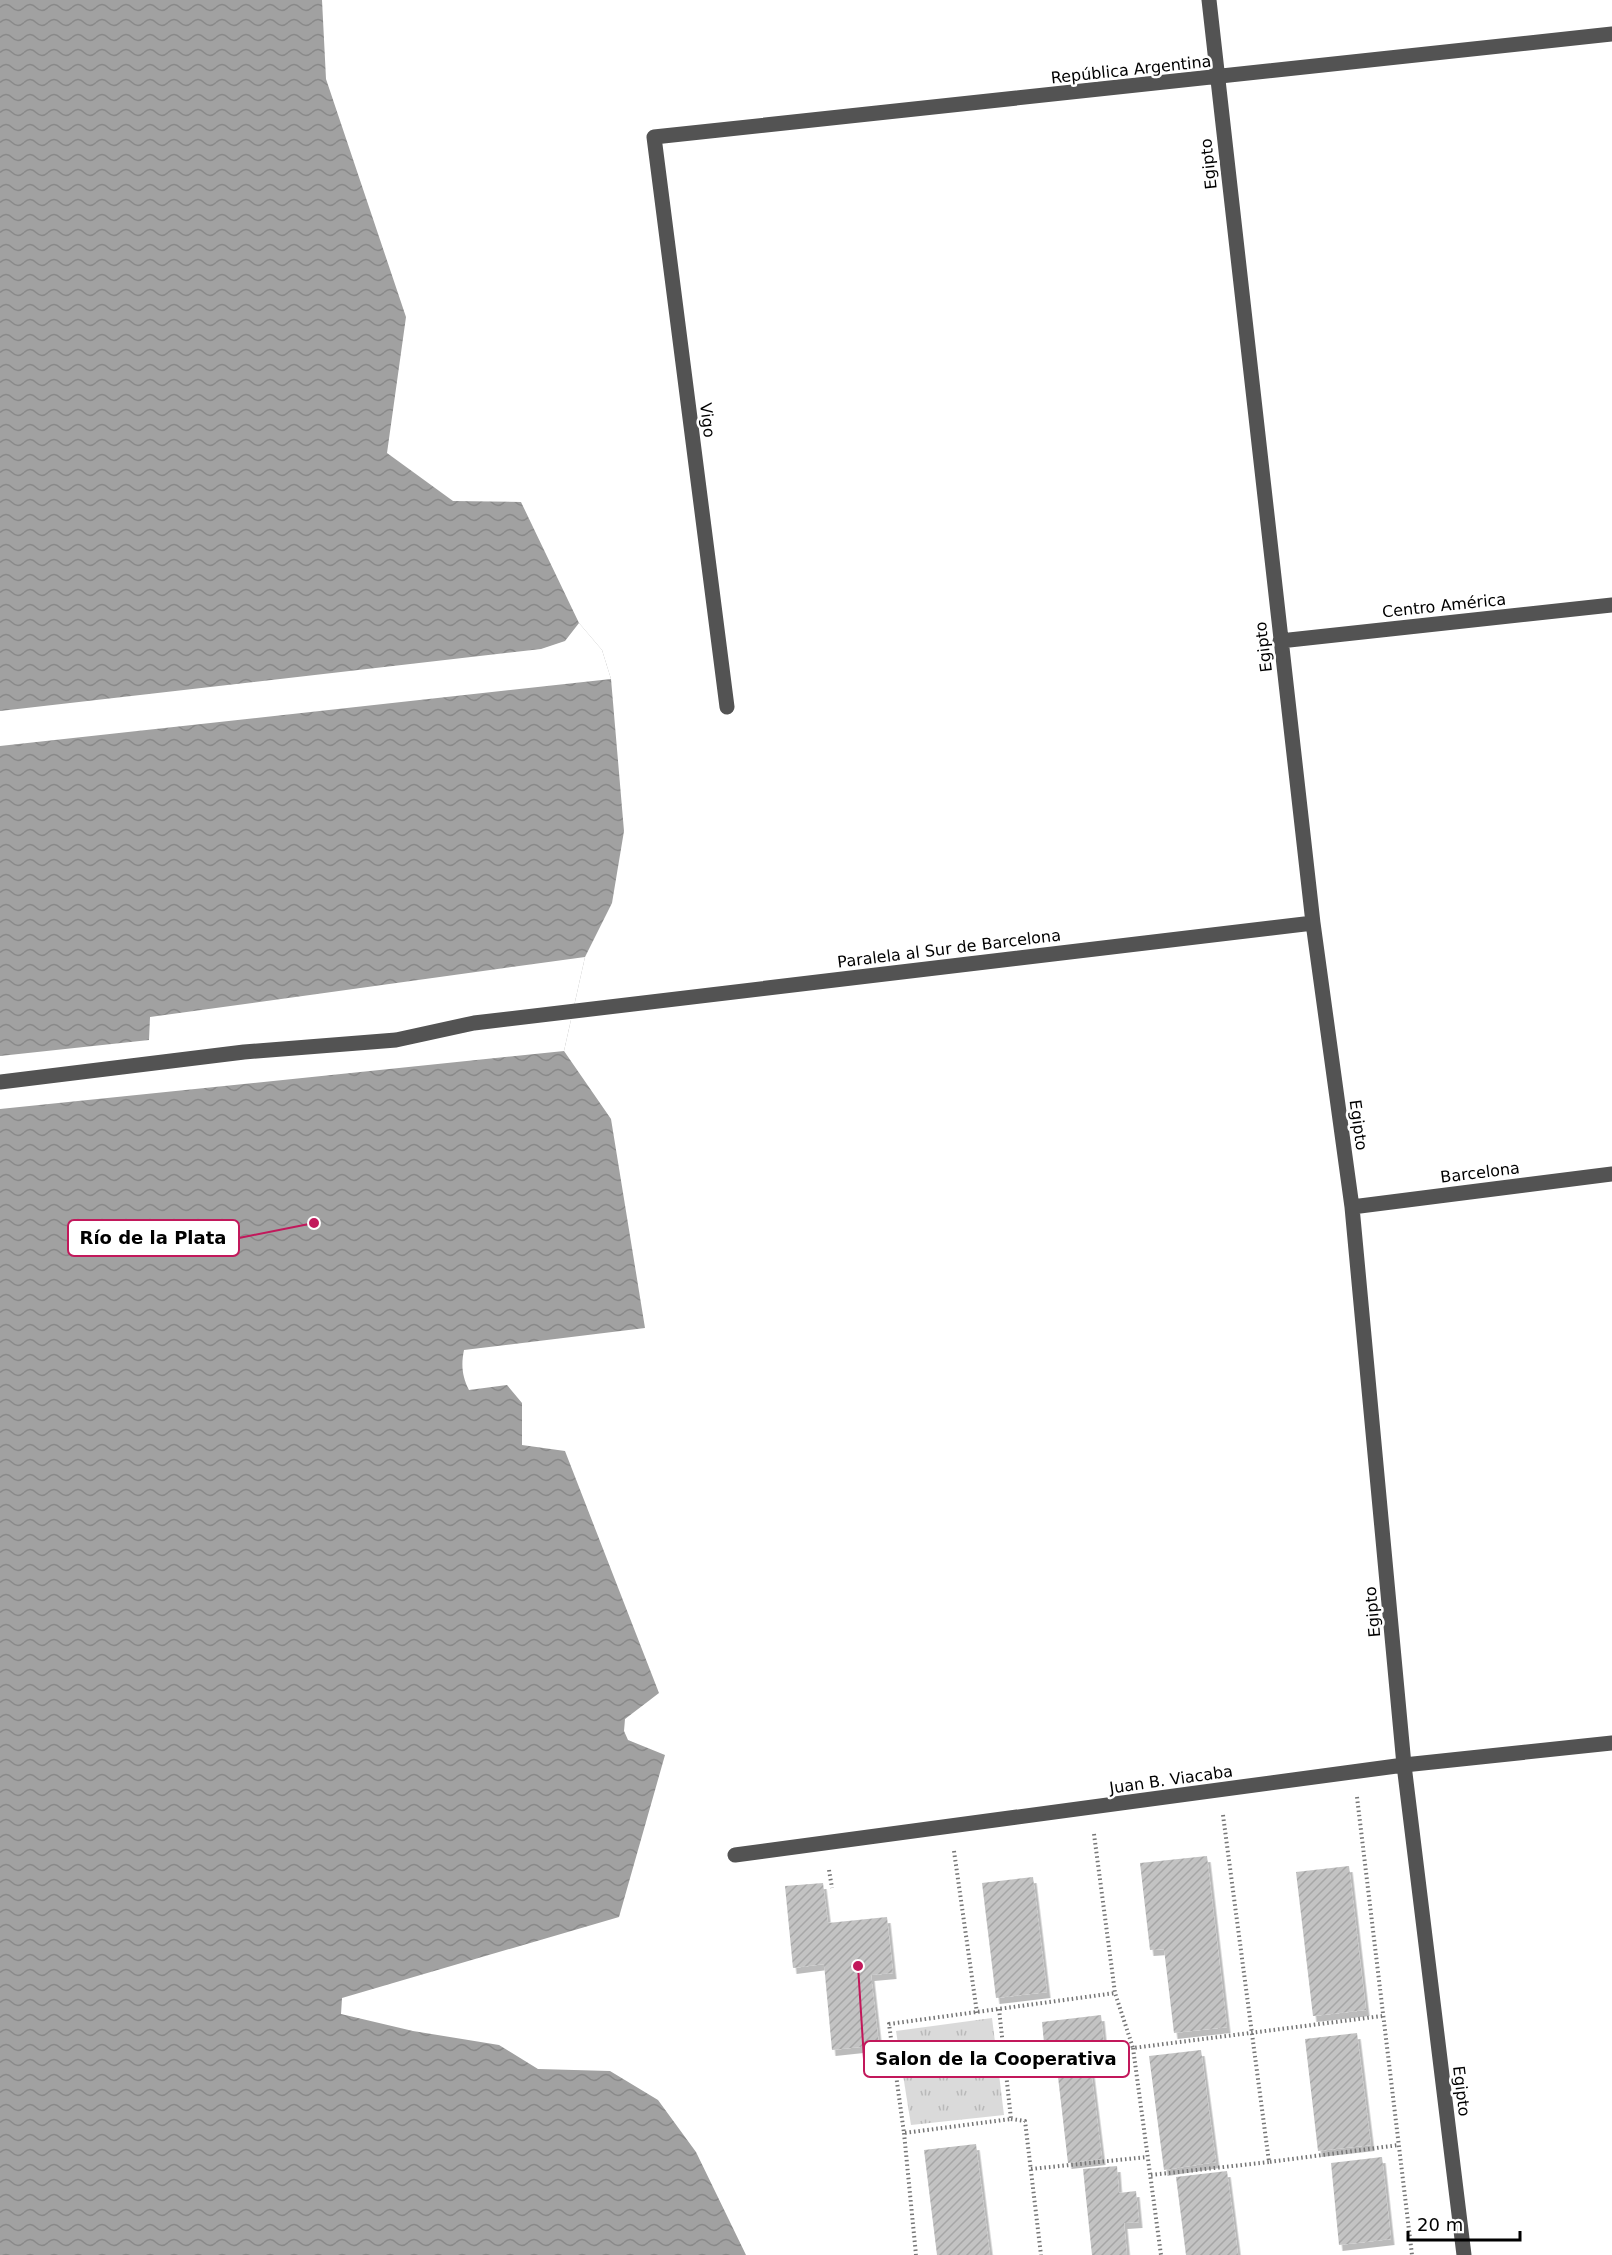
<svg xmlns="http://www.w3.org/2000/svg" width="1612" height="2255" font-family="'DejaVu Sans',sans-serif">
<defs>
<pattern id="park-tufts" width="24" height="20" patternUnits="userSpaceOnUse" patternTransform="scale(1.5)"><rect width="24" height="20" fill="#dadada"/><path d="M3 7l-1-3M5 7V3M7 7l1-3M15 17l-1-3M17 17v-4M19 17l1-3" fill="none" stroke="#b9b9b9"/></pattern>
<pattern id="water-waves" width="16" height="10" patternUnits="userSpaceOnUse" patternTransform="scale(1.5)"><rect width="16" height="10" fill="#a1a1a1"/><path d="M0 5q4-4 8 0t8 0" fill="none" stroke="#898989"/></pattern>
<pattern id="building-hatch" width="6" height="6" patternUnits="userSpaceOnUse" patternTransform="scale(1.5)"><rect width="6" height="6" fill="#c3c3c3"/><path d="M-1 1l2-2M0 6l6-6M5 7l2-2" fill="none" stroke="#a6a6a6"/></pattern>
<filter id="shadow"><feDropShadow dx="3.5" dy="6" stdDeviation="0" flood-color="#0004"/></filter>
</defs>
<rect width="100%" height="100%" fill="#fff"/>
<path fill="url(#park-tufts)" d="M992 2018 1004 2115 911 2125 896 2031Z"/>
<path fill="url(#water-waves)" d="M0 0H322L326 79 406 317 387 453 453 501 521 502 579 623 602 650 611 679 624 831 612 903 585 957 564 1051 611 1119 645 1328 464 1350C461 1365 462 1376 469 1390L507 1385 522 1403V1445L565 1451 659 1693 625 1719 624 1731 628 1740 665 1755 619 1917 342 1998 341 2014 413 2031 499 2045 538 2069 610 2071 658 2100 696 2152 746 2255H0Z"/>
<path fill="#fff" d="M579 623 602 650 611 679 0 746V711L541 649 565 641Z
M585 957 564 1051 0 1109V1056L149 1040 150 1017Z"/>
<path fill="url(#building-hatch)" filter="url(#shadow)" d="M1207 1856 1227 2027 1174 2033 1164 1949 1150 1950 1140 1863Z
M1349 1866 1366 2010 1313 2016 1296 1872Z
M1033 1877 1047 1992 996 1998 982 1883Z
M823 1883 828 1923 887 1917 893 1973 871 1975 879 2045 832 2050 824 1964 793 1968 785 1886Z
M1101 2015 1104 2044 1088 2046 1102 2159 1068 2163 1055 2051 1045 2053 1042 2022Z
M1357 2033 1371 2145 1318 2151 1305 2039Z
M1201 2050 1216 2162 1164 2170 1149 2056Z
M976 2144 990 2255H937L924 2150Z
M1382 2157 1391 2239 1339 2245 1331 2163Z
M1117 2166 1119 2193 1136 2191 1139 2222 1124 2223 1127 2255H1092L1083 2169Z
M1227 2171 1238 2255H1186L1176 2177Z"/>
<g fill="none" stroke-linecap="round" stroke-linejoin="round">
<path stroke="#757575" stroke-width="4" stroke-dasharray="1.5 3" stroke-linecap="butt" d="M1357 1797 1412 2255
M1223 1815 1269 2162 1399 2145
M1094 1834 1115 1993 1133 2048 1382 2016
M954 1851 977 2013
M829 1870 832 1888
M999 2009 1011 2119 904 2133 889 2024 1115 1993
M1133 2048 1161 2255
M1011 2119 1025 2121 1041 2255
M904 2133 916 2255
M1031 2169 1147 2157
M1151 2175 1269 2162"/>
<path stroke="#535353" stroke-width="15" d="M1209 0 1313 923 1352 1207 1404 1765 1464 2255
M1280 641 1612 605
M727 707 654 137 1612 34
M0 1082 244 1052 396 1040 474 1023 1313 923
M1352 1207 1612 1174
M735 1855 1404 1765 1612 1743"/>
</g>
<g text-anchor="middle" stroke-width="5" stroke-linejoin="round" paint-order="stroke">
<g font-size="16" fill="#000" stroke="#fff">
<text transform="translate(1131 69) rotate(-6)" y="6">República Argentina</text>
<text transform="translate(1208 164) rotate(-96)" y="6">Egipto</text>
<text transform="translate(708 420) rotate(83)" y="6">Vigo</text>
<text transform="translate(1444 605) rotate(-6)" y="6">Centro América</text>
<text transform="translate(1263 647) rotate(-97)" y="6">Egipto</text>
<text transform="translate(949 948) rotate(-7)" y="6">Paralela al Sur de Barcelona</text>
<text transform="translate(1359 1125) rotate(82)" y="6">Egipto</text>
<text transform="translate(1480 1172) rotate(-7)" y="6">Barcelona</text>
<text transform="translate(1372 1612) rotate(-95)" y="6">Egipto</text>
<text transform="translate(1171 1779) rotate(-8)" y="6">Juan B. Viacaba</text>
<text transform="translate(1462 2091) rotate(83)" y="6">Egipto</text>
</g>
</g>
<path fill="none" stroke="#c2185b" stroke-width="2" d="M314 1223L239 1238M858 1966L864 2059"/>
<g fill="#c2185b" stroke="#fff" stroke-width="2">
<circle cx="314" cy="1223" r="6"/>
<circle cx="858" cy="1966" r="6"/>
</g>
<g fill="#fff" stroke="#c2185b" stroke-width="2">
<rect x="68" y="1220" width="171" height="36" rx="6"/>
<rect x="864" y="2041" width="265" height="36" rx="6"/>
</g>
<g font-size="18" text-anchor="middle" font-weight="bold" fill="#000">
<text x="153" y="1244">Río de la Plata</text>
<text x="996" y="2065">Salon de la Cooperativa</text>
</g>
<path d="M1408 2231v9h112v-9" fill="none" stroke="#000000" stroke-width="3"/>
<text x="1417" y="2231" font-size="18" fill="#000000" stroke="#ffffff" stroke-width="4.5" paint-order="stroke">20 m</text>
</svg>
